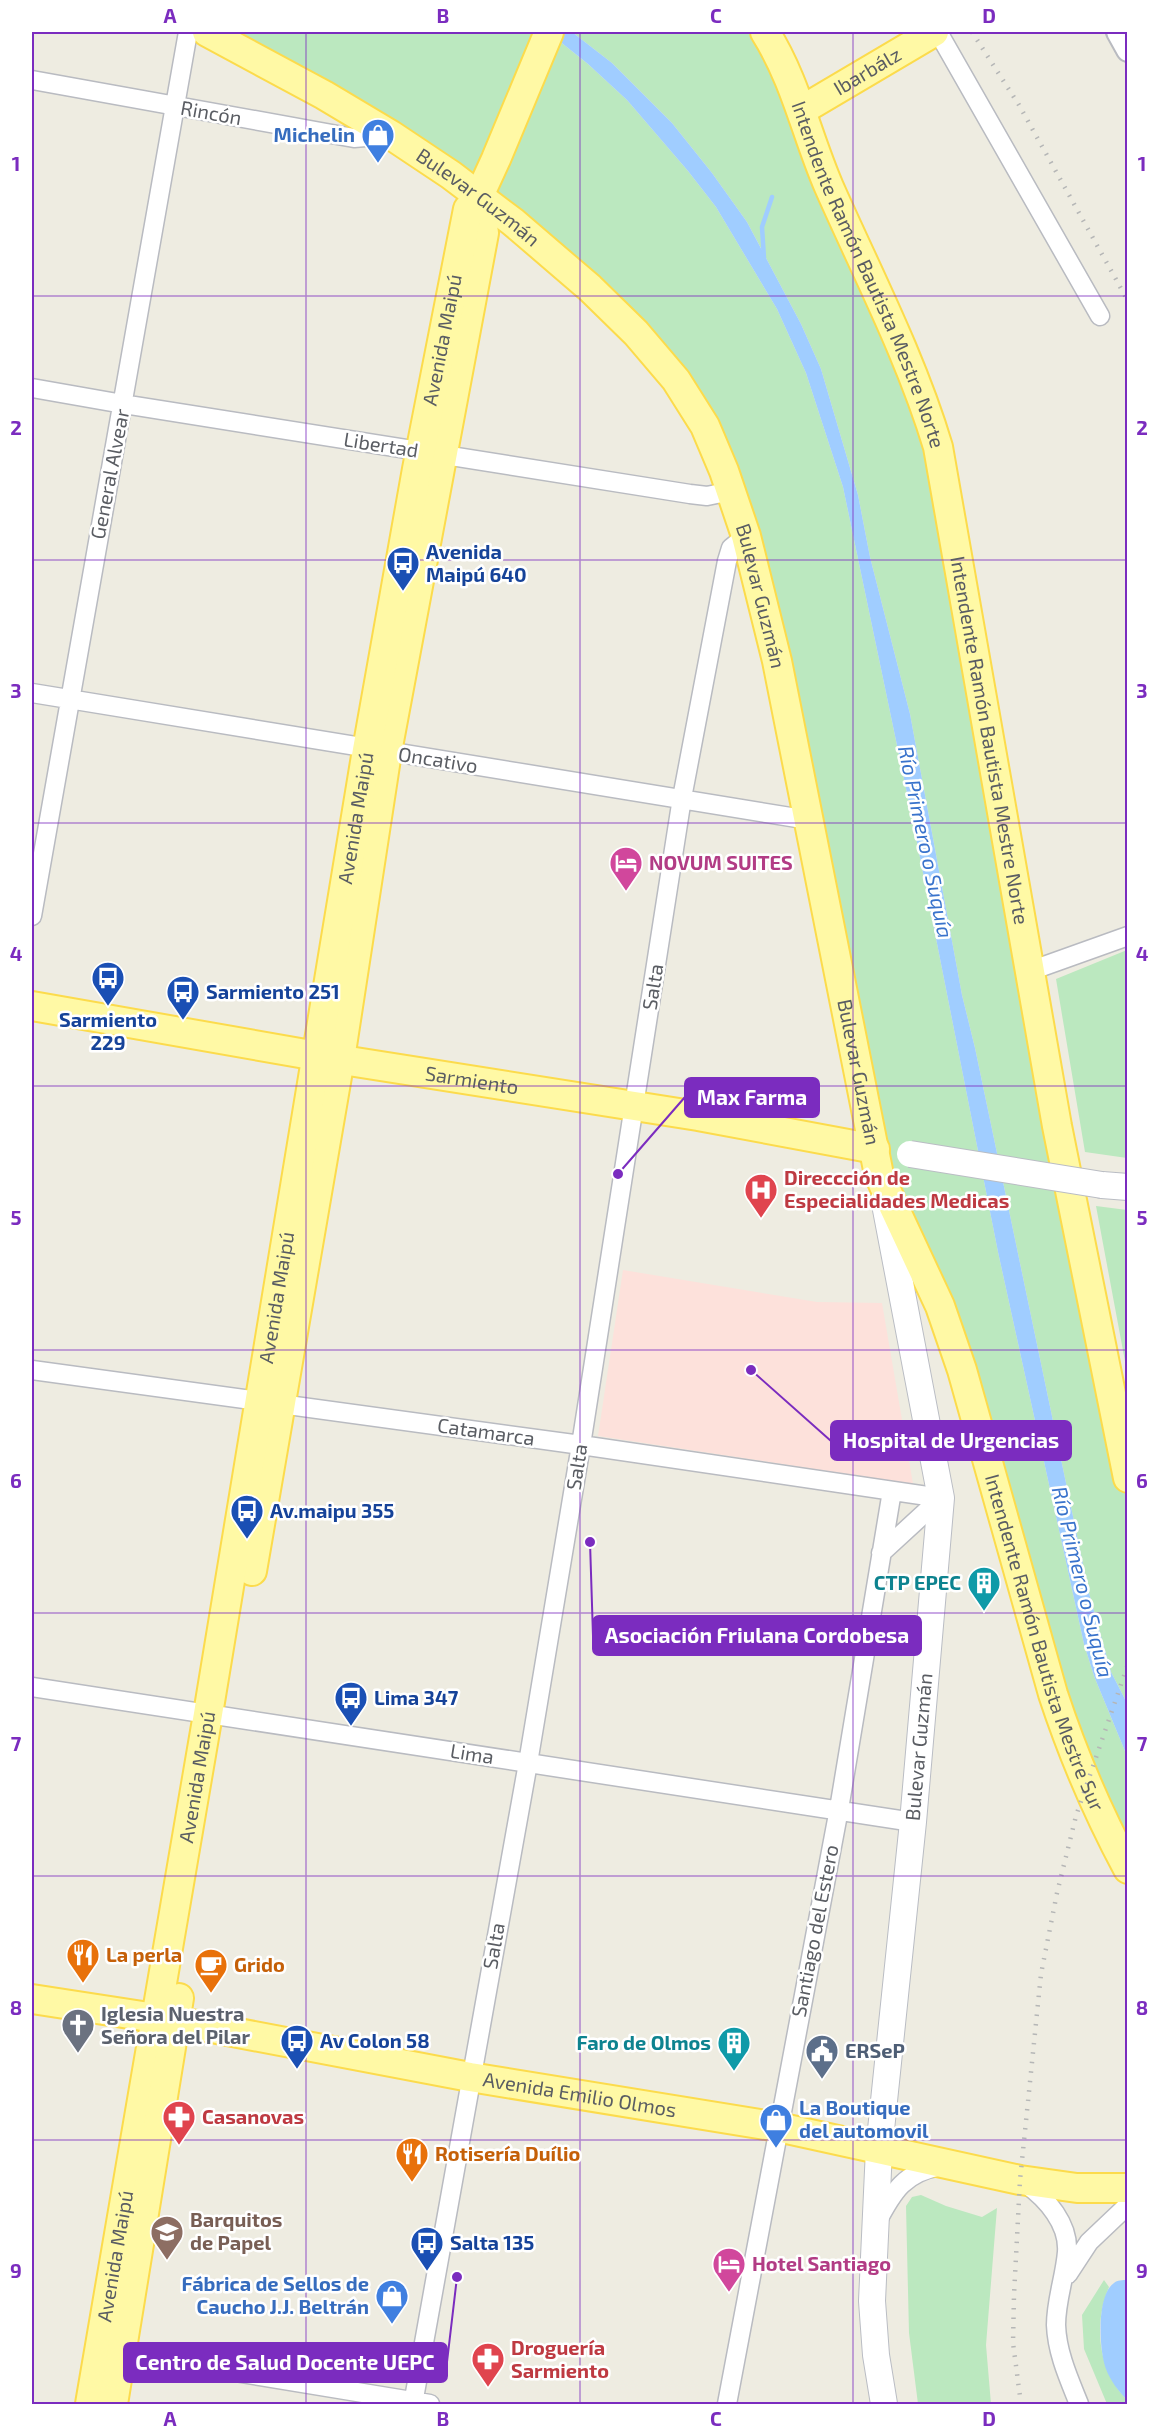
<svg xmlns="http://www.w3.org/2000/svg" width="1159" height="2436" font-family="'Exo 2',sans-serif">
<rect width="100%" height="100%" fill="#eeece1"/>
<path fill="#fde1db" d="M623 1270 817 1302 882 1303 913 1484 598 1436Z"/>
<path fill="#bbe8bf" d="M207 32H548L588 64 627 100 688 171 716 207 777 309 806 373 843 487 912 817 998 1252 1084 1644 1094 1676 1127 1756V1869L1005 1523 879 1175 809 820 705 427 553 255Z
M572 32H765L913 371 1127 1478V1703L1111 1672 1089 1593 975 1048 962 995 910 714 870 557 858 495 821 369 801 324 747 222 712 173 672 123 612 63Z
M1127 950V1158L1085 1152 1056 979Z
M1096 1206 1127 1210V1372Z
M921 2195 946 2206 982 2217 997 2208 986 2345 991 2404H918L909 2333 906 2206 912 2197Z
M1104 2280 1109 2287C1093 2325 1098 2370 1127 2400V2404H1107L1084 2349 1082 2315Z"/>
<path fill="#a0cdff" d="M548 32H572L612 63 672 123 712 173 747 222 801 324 821 369 858 495 870 557 910 714 962 995 975 1048 1089 1593 1111 1672 1127 1703V1756L1094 1676 1084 1644 998 1252 912 817 843 487 806 373 777 309 716 207 688 171 627 100 588 64Z
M1127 2280H1128L1127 2400C1119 2392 1110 2380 1106 2369 1099 2351 1096 2295 1114 2283 1117 2280 1123 2280 1127 2280Z"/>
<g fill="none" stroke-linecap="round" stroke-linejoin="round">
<path stroke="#a0cdff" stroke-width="4.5" d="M764 258 762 227 772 197"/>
<g stroke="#b9bbc1" stroke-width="21">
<path id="minor" d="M938 32 1100 316
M32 80 354 138 389 135
M32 388 123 404 690 494 707 496 731 491
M32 693 809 820
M32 916 188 32
M1030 971 1128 936
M32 1370 581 1445 941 1498
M881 1553 941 1498
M32 1687 913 1822
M1026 2184C1047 2199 1069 2224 1067 2252 1065 2277 1056 2300 1056 2325 1057 2353 1069 2379 1079 2404
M877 2222C893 2191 905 2172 941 2166
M1068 2274 1089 2242 1128 2205
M113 2352 430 2404
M413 2404 528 1763 581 1445 682 798 727 561 731 548 746 536
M727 2404 839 1809 892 1491"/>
</g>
<g stroke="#b9bbc1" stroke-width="26">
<path id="tertiary" d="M1118 32 1128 50"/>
</g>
<g stroke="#babdc4" stroke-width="28">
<path id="secondary" d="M1102 1185 1128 1187
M884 1199 941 1498 913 1822 879 2149 872 2301 876 2355 884 2404"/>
</g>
<g stroke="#fcdb4c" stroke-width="32">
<g id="primary">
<path id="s1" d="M207 32 324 95 391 135 451 175 513 222 590 288 636 333 676 380 705 426 724 471 746 536 777 661 879 1175 940 1306 962 1370 1053 1694C1073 1755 1098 1813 1128 1869"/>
<path id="s2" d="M765 32C796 81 806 134 829 187 867 273 911 357 938 447L1057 1126 1128 1478"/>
<path id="s3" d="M802 110 934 32"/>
<path id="s4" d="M32 1006 317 1056 698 1116 875 1149"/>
<path d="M252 1571 340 1059 387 752 484 233 479 196"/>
<path id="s5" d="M32 1999 175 2021 470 2077 778 2127 1020 2180 1077 2188H1128"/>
<path id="s6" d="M90 2404 208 1714 367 750 417 469 468 209 479 196 496 159 549 32"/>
<path d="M113 2404 179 1998"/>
</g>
</g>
<use href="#minor" stroke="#fff" stroke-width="18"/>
<use href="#tertiary" stroke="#fff" stroke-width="22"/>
<use href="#secondary" stroke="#fff" stroke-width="26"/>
<use href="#primary" stroke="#fff9a5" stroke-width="28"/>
<path stroke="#b5b6b6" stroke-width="4.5" stroke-dasharray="1.5 8" stroke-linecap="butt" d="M972 32 1019 105 1128 301
M1021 2404 1013 2343 1014 2295 1020 2180 1041 1974 1057 1893 1076 1816 1128 1664"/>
<g stroke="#babdc4" stroke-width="28" stroke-linecap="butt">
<path id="secondary-bridge" d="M910 1154 1102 1185"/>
</g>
<use href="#secondary-bridge" stroke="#fff" stroke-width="26"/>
</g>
<path fill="none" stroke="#7b2cbf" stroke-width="1.5" stroke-opacity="0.55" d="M306 32V2404M580 32V2404M853 32V2404M32 296H1128M32 560H1128M32 823H1128M32 1086H1128M32 1350H1128M32 1613H1128M32 1876H1128M32 2140H1128"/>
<defs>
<g id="shop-pin" transform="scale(1.725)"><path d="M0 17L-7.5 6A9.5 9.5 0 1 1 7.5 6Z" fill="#3f7fe0" stroke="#fff"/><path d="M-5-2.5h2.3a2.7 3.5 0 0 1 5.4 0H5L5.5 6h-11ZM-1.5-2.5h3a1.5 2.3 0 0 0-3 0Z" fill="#fff"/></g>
<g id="bus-pin" transform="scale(1.725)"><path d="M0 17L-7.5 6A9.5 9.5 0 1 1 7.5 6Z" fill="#1a4fb4" stroke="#fff"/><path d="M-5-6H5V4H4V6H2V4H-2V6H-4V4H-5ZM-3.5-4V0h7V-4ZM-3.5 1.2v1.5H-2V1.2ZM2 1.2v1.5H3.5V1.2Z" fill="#fff"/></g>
<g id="hotel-pin" transform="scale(1.725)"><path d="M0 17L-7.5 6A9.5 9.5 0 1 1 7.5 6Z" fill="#d1479c" stroke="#fff"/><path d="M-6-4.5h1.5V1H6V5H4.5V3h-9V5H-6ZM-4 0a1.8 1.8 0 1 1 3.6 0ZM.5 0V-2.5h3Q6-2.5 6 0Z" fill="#fff"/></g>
<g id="hospital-pin" transform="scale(1.725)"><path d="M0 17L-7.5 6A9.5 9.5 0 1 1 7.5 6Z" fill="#e0444e" stroke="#fff"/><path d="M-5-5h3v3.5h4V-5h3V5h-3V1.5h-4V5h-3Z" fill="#fff"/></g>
<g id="building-pin" transform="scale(1.725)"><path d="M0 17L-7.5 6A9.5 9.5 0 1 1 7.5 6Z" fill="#0f9aa8" stroke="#fff"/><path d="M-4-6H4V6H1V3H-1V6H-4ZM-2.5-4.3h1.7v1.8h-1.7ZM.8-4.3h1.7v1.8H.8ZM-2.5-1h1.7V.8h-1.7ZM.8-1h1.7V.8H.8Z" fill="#fff"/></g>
<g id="restaurant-pin" transform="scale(1.725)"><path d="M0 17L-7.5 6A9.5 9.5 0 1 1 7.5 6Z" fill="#e8710a" stroke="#fff"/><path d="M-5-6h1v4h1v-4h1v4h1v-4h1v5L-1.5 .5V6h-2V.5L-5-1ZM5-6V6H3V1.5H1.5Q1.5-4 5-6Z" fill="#fff"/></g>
<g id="cafe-pin" transform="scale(1.725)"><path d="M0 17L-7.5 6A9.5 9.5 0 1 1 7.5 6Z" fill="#e8710a" stroke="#fff"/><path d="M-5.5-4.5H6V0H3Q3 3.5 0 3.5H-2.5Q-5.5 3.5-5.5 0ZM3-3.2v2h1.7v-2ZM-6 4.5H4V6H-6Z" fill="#fff"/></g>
<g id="church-pin" transform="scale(1.725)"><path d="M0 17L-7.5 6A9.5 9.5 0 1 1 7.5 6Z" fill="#6b7280" stroke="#fff"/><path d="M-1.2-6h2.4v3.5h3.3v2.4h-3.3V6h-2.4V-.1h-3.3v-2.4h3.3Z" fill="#fff"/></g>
<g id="civic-pin" transform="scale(1.725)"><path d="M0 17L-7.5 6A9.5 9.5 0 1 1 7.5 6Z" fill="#5c6f8a" stroke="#fff"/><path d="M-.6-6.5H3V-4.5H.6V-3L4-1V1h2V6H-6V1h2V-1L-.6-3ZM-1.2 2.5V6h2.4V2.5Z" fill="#fff"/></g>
<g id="pharmacy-pin" transform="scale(1.725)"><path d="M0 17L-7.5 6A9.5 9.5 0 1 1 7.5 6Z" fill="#e0444e" stroke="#fff"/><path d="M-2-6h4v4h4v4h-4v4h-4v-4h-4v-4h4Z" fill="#fff"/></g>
<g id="school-pin" transform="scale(1.725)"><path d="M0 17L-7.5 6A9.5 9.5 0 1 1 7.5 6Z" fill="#8d6e63" stroke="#fff"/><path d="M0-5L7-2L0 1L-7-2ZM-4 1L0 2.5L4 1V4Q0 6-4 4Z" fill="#fff"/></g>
</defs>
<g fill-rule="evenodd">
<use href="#shop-pin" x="378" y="135"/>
<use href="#bus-pin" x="403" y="563"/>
<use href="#hotel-pin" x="626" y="863"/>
<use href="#bus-pin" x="108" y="978"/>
<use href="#bus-pin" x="183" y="992"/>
<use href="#hospital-pin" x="761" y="1190"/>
<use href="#bus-pin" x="247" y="1511"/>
<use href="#building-pin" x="984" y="1583"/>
<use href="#bus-pin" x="351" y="1698"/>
<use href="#restaurant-pin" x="83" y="1955"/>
<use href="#cafe-pin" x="211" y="1965"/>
<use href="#church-pin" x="78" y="2025"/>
<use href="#bus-pin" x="297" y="2041"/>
<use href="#building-pin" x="734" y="2043"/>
<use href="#civic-pin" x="822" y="2051"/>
<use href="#pharmacy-pin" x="179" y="2117"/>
<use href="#shop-pin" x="776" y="2120"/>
<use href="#restaurant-pin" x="412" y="2154"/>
<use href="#school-pin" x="167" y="2232"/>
<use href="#bus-pin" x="427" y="2243"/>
<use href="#hotel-pin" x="729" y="2264"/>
<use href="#shop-pin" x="392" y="2296"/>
<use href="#pharmacy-pin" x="488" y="2359"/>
</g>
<g text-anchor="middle" stroke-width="5" stroke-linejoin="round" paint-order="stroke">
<g font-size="20" fill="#5a5d63" stroke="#fff">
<text dy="7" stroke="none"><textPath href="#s3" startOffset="76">Ibarbálz</textPath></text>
<text transform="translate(211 113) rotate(10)" y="7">Rincón</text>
<text dy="7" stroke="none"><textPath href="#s1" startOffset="318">Bulevar Guzmán</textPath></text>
<text dy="7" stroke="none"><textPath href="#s2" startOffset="264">Intendente Ramón Bautista Mestre Norte</textPath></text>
<text dy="7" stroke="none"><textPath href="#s6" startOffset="2094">Avenida Maipú</textPath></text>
<text transform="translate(381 445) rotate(9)" y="7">Libertad</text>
<text transform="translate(110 474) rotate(-79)" y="7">General Alvear</text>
<text dy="7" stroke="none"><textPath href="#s1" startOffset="822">Bulevar Guzmán</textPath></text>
<text dy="7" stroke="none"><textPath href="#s2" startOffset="748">Intendente Ramón Bautista Mestre Norte</textPath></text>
<text transform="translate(438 760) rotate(9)" y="7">Oncativo</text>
<text dy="7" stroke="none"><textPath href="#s6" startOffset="1608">Avenida Maipú</textPath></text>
<text transform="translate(653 987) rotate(-81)" y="7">Salta</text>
<text dy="7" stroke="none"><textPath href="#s1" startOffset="1308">Bulevar Guzmán</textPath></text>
<text dy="7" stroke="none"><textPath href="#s4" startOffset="446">Sarmiento</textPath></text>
<text dy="7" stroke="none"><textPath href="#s6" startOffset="1122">Avenida Maipú</textPath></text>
<text transform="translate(486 1432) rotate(8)" y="7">Catamarca</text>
<text transform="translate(577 1467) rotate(-81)" y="7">Salta</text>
<text dy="7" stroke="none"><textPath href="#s1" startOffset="1910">Intendente Ramón Bautista Mestre Sur</textPath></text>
<text transform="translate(919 1747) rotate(-85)" y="7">Bulevar Guzmán</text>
<text transform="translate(472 1754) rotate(9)" y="7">Lima</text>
<text dy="7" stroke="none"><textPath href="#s6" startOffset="636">Avenida Maipú</textPath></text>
<text transform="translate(815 1931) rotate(-79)" y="7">Santiago del Estero</text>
<text transform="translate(494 1946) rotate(-80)" y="7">Salta</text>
<text dy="7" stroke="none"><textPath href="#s5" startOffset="556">Avenida Emilio Olmos</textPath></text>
<text dy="7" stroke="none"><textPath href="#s6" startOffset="150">Avenida Maipú</textPath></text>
</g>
<g font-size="20" font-weight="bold" fill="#366cbe" stroke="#fff" text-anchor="end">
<text x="355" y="142">Michelin</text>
<text x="799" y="2115" text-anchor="start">La Boutique<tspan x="799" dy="23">del automovil</tspan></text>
<text x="369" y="2291">Fábrica de Sellos de<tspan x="369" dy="23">Caucho J.J. Beltrán</tspan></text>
</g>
<g font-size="20" font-weight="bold" fill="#164399" stroke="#fff" text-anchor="start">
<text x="426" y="559">Avenida<tspan x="426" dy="23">Maipú 640</tspan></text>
<text x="206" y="999">Sarmiento 251</text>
<text x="108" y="1027" text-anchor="middle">Sarmiento<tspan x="108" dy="23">229</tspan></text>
<text x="270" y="1518">Av.maipu 355</text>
<text x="374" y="1705">Lima 347</text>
<text x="320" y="2048">Av Colon 58</text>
<text x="450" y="2250">Salta 135</text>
</g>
<g font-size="20" font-weight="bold" fill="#b23c85" stroke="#fff" text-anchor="start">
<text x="649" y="870">NOVUM SUITES</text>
<text x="752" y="2271">Hotel Santiago</text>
</g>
<g font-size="20" font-weight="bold" fill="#be3a42" stroke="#fff" text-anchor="start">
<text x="784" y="1185">Direccción de<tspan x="784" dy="23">Especialidades Medicas</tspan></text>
<text x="202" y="2124">Casanovas</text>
<text x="511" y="2355">Droguería<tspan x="511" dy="23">Sarmiento</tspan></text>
</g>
<g font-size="20" font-weight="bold" fill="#0d838f" stroke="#fff" text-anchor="end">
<text x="961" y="1590">CTP EPEC</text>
<text x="711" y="2050">Faro de Olmos</text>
</g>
<g font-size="20" font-weight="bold" fill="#c56008" stroke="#fff" text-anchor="start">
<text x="106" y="1962">La perla</text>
<text x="234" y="1972">Grido</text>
<text x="435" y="2161">Rotisería Duílio</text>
</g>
<g font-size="20" font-weight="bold" fill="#5b616d" stroke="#fff" text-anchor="start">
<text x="101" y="2021">Iglesia Nuestra<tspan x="101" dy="23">Señora del Pilar</tspan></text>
</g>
<g font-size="20" font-weight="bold" fill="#4e5e75" stroke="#fff" text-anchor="start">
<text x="845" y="2058">ERSeP</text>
</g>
<g font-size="20" font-weight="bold" fill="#785e54" stroke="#fff" text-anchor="start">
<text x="190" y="2227">Barquitos<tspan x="190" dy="23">de Papel</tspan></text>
</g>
<g font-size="21" font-style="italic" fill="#3973cc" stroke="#fff">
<text transform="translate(925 842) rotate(78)" y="7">Río Primero o Suquía</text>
<text transform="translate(1082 1582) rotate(76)" y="7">Río Primero o Suquía</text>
</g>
</g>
<path fill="none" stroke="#7b2cbf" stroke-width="2" d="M618 1174L685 1097M751 1370L831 1441M590 1542L593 1636M457 2277L447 2362"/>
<g fill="#7b2cbf" stroke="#fff" stroke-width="2">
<circle cx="618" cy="1174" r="6"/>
<circle cx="751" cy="1370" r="6"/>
<circle cx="590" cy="1542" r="6"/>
<circle cx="457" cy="2277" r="6"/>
</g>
<g fill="#7b2cbf" stroke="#7b2cbf" stroke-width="2">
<rect x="685" y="1078" width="134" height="39" rx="6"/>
<rect x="831" y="1421" width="240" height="39" rx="6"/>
<rect x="593" y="1616" width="328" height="39" rx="6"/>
<rect x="124" y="2343" width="323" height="39" rx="6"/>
</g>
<g font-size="21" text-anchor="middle" font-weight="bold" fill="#fff">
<text x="752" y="1105">Max Farma</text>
<text x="951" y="1448">Hospital de Urgencias</text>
<text x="757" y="1643">Asociación Friulana Cordobesa</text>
<text x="285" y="2370">Centro de Salud Docente UEPC</text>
</g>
<rect width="1159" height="2436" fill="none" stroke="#ffffff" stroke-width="66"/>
<rect x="33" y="33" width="1093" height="2370" fill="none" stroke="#7b2cbf" stroke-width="2"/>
<g font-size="20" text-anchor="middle" font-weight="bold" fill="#7b2cbf">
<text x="170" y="23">A</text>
<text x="443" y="23">B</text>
<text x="716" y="23">C</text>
<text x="989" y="23">D</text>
<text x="16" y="171">1</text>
<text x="1142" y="171">1</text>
<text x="16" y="435">2</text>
<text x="1142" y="435">2</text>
<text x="16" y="698">3</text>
<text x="1142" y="698">3</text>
<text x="16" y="961">4</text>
<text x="1142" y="961">4</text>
<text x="16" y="1225">5</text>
<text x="1142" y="1225">5</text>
<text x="16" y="1488">6</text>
<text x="1142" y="1488">6</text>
<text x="16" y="1751">7</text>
<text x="1142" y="1751">7</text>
<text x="16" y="2015">8</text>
<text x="1142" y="2015">8</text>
<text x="16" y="2278">9</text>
<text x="1142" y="2278">9</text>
<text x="170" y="2426">A</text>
<text x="443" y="2426">B</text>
<text x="716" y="2426">C</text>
<text x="989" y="2426">D</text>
</g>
</svg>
